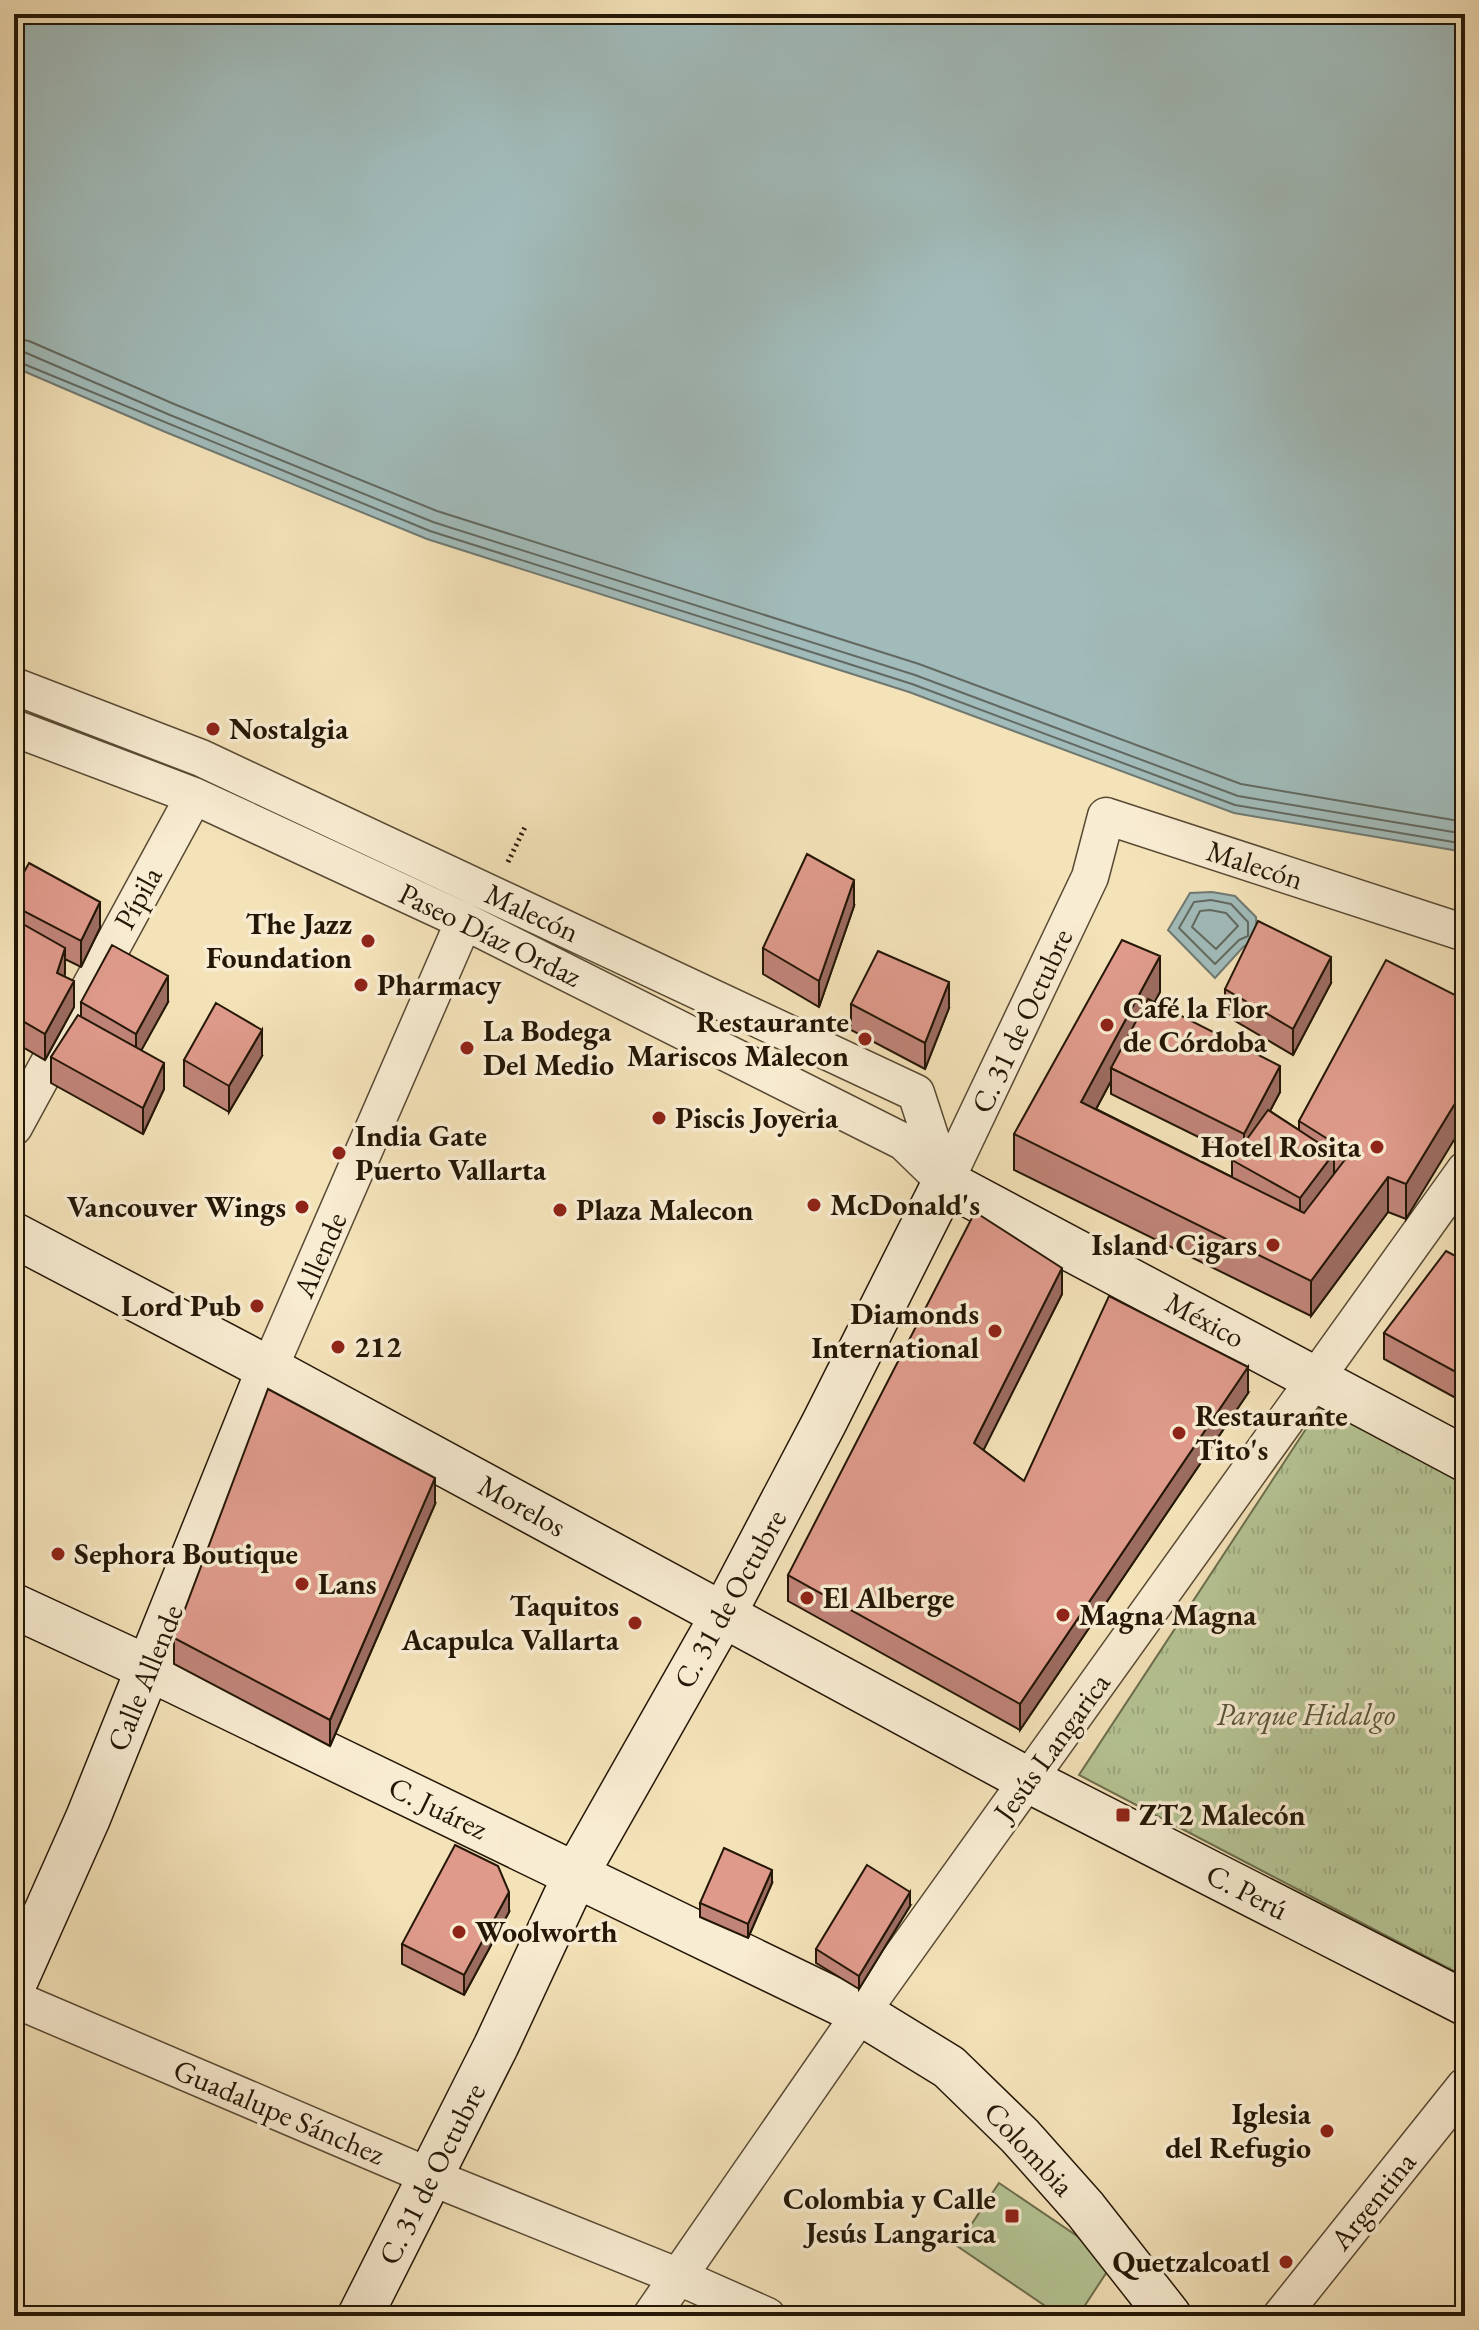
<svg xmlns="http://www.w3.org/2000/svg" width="1479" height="2330" font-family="'EB Garamond',serif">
<defs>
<pattern id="park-tufts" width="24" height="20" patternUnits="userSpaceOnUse" patternTransform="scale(2)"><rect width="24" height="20" fill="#b5c494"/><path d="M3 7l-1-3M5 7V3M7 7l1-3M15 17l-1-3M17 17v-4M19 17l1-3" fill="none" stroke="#9ca87e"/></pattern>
</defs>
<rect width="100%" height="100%" fill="#f4e2b9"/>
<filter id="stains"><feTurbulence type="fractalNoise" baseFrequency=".0025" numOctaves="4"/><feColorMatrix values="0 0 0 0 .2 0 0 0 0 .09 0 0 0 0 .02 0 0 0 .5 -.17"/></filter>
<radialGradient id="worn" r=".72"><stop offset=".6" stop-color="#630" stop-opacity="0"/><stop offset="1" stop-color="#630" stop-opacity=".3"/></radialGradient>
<path fill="#b5c494" stroke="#6c6e4d" stroke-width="2" d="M999 2183 1114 2261 1078 2316H1060L957 2246Z"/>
<path fill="url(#park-tufts)" stroke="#6c6e4d" stroke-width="2" d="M1321 1406 1465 1484V1977L1079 1775Z"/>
<path fill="#a1bbba" stroke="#6f7972" stroke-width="2" d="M14 14H1465V852L1234 813 909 692 427 539 163 431 14 367Z
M1212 892 1235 896 1256 917 1257 942 1244 946 1215 978 1168 930 1190 893Z"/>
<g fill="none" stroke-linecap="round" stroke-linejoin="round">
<path stroke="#626960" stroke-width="2" d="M14 338 29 341 174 404 437 511 919 664 1241 784 1465 822
M14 350 24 352 170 415 433 522 915 675 1238 796 1465 834
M14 360 430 531 912 684 1235 805 1465 844
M1211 900 1231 904 1248 922V936L1239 940 1215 964 1179 928 1194 902Z
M1210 910 1226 913 1238 926 1216 949 1192 927 1200 911Z"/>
<g stroke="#584a33" stroke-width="39">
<path id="street" d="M14 686 201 758 916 1093 945 1182
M14 728 194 796 464 921 904 1142 941 1178
M14 1127 194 796
M945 1182 1090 877 1106 816 1465 933
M269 1369 464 921
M14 1999 431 2177 679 2277 767 2316
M651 2316 861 2013 1465 1170
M1281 2316 1465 2086"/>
</g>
<g stroke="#241706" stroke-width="47">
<path id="secondary" d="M14 1235 269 1369 1028 1780 1465 2003
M14 1606 148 1668 861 2013 949 2067 1020 2136 1085 2209 1169 2316
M14 1984 88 1818 269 1369
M360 2316 496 2046 576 1874 723 1615 824 1423 945 1182 1465 1459"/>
</g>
<path stroke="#241706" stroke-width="5" stroke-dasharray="2 4" stroke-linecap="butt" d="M508 862 525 827"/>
<use href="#street" stroke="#f8ecd2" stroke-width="36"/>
<use href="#secondary" stroke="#f8ecd2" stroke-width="44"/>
</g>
<path fill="#c08478" stroke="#241706" stroke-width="2" fill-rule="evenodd" d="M14 890 100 928 81 967 65 959 64 977 74 1007 45 1060 14 1042Z
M854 906 819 1007 763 974V948Z
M1331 983 1293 1055 1225 1015V989Z
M1160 992 1154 1002 1280 1092 1270 1111 1299 1130V1121L1465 1000 1406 1219 1388 1212 1311 1316 1014 1170V1134ZM1111 1081V1094L1235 1155 1232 1160V1177L1096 1109Z
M81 1002H168L141 1050 164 1089 143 1134 51 1083V1057L81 1016Z
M851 1004 949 1008 925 1069 851 1030Z
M262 1056 229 1112 184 1086V1060Z
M1465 1261V1403L1384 1359V1333Z
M1062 1294 983 1450 1024 1481 1248 1393 1020 1730 788 1601V1575Z
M435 1504 330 1746 174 1664V1638Z
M772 1883 748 1938 700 1917V1903Z
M910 1906 859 1989 816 1963V1949Z
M509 1912 464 1995 402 1964V1944Z"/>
<path fill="#9c6c61" stroke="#241706" stroke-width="2" d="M854 880V906L819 1007V981Z
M100 902V928L81 967V941Z
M65 948V974L57 999V973Z
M1160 956V992L1117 1071 1111 1068V1081L1081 1137V1102Z
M1331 957V983L1293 1055V1029Z
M168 976V1002L136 1060V1034Z
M74 981V1007L45 1060V1034Z
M949 982V1008L925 1069V1043Z
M262 1030V1056L229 1112V1086Z
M164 1063V1089L143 1134V1108Z
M1280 1066V1092L1244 1160V1134Z
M1465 1087V1122L1406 1219V1184Z
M1334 1153V1179L1300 1224V1198Z
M1388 1177V1212L1311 1316V1281Z
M1062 1268V1294L974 1469V1443Z
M1248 1367V1393L1020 1730V1704Z
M435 1478V1504L330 1746V1720Z
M772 1870V1883L748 1938V1924Z
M509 1892V1912L464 1995V1975Z
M910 1892V1906L859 1989V1976Z"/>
<path fill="#df9a8b" stroke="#241706" stroke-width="2" d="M807 854 854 880 819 981 763 948Z
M29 863 100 902 81 941 14 906V890Z
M14 919 65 948 57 973 74 981 45 1034 14 1016Z
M1258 921 1331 957 1293 1029 1225 989Z
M1122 940 1160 956 1081 1102 1304 1213 1350 1153 1299 1121 1386 960 1465 1000V1087L1406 1184 1388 1177 1311 1281 1014 1134Z
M112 945 168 976 136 1034 81 1002Z
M878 951 949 982 925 1043 851 1004Z
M1148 999 1280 1066 1244 1134 1111 1068Z
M216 1003 262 1030 229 1086 184 1060Z
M78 1015 164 1063 143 1108 51 1057Z
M1268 1110 1334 1153 1300 1198 1232 1160Z
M975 1212 1062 1268 974 1443 1024 1481 1109 1296 1248 1367 1020 1704 788 1575Z
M1446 1251 1465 1261V1377L1384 1333Z
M268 1389 435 1478 330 1720 174 1638Z
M455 1845 498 1866 509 1892 464 1975 402 1944Z
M724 1848 772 1870 748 1924 700 1903Z
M867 1865 910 1892 859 1976 816 1949Z"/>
<g fill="#8f2418" stroke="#f8ecd2" stroke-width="3">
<circle cx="213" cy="729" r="8"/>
<circle cx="368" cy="941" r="8"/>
<circle cx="361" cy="985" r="8"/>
<circle cx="1107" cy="1025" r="8"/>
<circle cx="865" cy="1039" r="8"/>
<circle cx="467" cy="1048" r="8"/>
<circle cx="659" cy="1118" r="8"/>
<circle cx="1377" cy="1147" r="8"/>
<circle cx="339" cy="1153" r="8"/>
<circle cx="814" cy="1205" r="8"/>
<circle cx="302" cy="1207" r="8"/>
<circle cx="560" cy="1210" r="8"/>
<circle cx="1273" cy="1245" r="8"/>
<circle cx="257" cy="1306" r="8"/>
<circle cx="995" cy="1331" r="8"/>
<circle cx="338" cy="1347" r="8"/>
<circle cx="1179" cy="1433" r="8"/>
<circle cx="58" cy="1554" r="8"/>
<circle cx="302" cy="1584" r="8"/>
<circle cx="807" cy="1598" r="8"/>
<circle cx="1063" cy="1615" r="8"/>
<circle cx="635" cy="1623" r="8"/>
<rect x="1115" y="1807" width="16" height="16" rx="4"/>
<circle cx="459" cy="1932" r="8"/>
<circle cx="1327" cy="2131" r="8"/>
<rect x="1004" y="2208" width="16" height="16" rx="4"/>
<circle cx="1286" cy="2262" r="8"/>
</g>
<g text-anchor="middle" stroke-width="7" stroke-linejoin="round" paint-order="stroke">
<g font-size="30" font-weight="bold" fill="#241706" stroke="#f8ecd2" text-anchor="start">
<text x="229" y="739">Nostalgia</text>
<text x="352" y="934" text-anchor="end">The Jazz<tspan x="352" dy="34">Foundation</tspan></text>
<text x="377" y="995">Pharmacy</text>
<text x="1123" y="1018">Café la Flor<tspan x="1123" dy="34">de Córdoba</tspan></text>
<text x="849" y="1032" text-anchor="end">Restaurante<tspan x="849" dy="34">Mariscos Malecon</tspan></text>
<text x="483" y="1041">La Bodega<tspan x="483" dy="34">Del Medio</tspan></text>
<text x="675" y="1128">Piscis Joyeria</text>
<text x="355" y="1146">India Gate<tspan x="355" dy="34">Puerto Vallarta</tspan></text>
<text x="1361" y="1157" text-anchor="end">Hotel Rosita</text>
<text x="830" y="1215">McDonald's</text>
<text x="286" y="1217" text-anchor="end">Vancouver Wings</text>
<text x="576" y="1220">Plaza Malecon</text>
<text x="1257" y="1255" text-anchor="end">Island Cigars</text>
<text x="241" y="1316" text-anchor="end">Lord Pub</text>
<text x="979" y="1324" text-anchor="end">Diamonds<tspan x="979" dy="34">International</tspan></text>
<text x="354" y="1357">212</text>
<text x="1195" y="1426">Restaurante<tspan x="1195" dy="34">Tito's</tspan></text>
<text x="74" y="1564">Sephora Boutique</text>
<text x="318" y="1594">Lans</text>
<text x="823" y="1608">El Alberge</text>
<text x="619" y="1616" text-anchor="end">Taquitos<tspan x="619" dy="34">Acapulca Vallarta</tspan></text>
<text x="1079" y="1625">Magna Magna</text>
<text x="1139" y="1825">ZT2 Malecón</text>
<text x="475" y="1942">Woolworth</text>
<text x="1311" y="2124" text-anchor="end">Iglesia<tspan x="1311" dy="34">del Refugio</tspan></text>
<text x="996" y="2209" text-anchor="end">Colombia y Calle<tspan x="996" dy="34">Jesús Langarica</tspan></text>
<text x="1270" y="2272" text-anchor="end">Quetzalcoatl</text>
</g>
<g font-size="30" fill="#241706" stroke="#f8ecd2">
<text transform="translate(1255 865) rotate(18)" y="10">Malecón</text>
<text transform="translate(138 898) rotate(-61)" y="10">Pípila</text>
<text transform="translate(532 913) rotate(25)" y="10">Malecón</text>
<text transform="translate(490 935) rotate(26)" y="10">Paseo Díaz Ordaz</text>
<text transform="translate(1022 1021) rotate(-65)" y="10">C. 31 de Octubre</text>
<text transform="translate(320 1255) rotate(-66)" y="10">Allende</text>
<text transform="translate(1205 1320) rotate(28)" y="10">México</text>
<text transform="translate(522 1506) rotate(29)" y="10">Morelos</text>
<text transform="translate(730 1599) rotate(-61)" y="10">C. 31 de Octubre</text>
<text transform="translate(145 1678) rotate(-68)" y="10">Calle Allende</text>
<text transform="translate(1052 1747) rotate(-54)" y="10">Jesús Langarica</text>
<text transform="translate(438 1808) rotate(26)" y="10">C. Juárez</text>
<text transform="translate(1247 1892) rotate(27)" y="10">C. Perú</text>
<text transform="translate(279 2112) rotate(23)" y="10">Guadalupe Sánchez</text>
<text transform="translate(1029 2149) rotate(47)" y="10">Colombia</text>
<text transform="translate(432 2174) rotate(-63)" y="10">C. 31 de Octubre</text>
<text transform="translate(1373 2201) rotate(-51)" y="10">Argentina</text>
</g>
<g font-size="30" font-style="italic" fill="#575438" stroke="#f8ecd2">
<text x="1306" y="1725">Parque Hidalgo</text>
</g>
</g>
<rect width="1479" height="2330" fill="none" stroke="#f4e2b9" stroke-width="48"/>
<rect x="16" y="16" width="1447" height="2298" fill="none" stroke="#241706" stroke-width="4"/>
<rect x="24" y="24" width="1431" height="2282" fill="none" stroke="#241706" stroke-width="2"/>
<rect width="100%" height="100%" filter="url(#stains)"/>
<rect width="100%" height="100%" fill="url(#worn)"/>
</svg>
